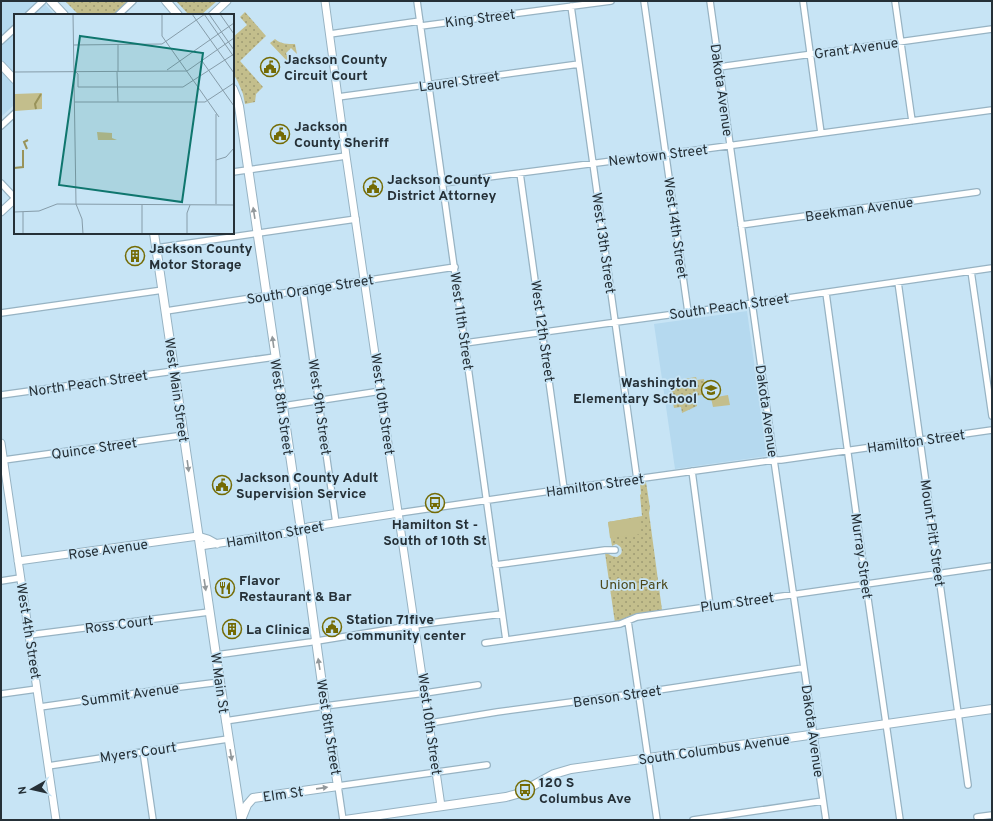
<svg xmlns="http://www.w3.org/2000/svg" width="993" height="821" font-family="Overpass,sans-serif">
<defs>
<pattern id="grass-dots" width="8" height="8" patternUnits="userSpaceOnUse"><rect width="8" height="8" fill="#c3be8c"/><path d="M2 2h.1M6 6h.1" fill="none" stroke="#9e9b73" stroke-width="1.8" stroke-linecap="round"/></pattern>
</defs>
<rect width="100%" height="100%" fill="#c7e4f5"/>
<path fill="#b5d9ef" d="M1 1H42L55 15H15V104L1 117Z
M747 311 767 456 675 469 654 324Z"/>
<path fill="url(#grass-dots)" d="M65 1H131L116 15H79Z
M176 1H217L201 15H189Z
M245 12 266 36 240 61 263 87 256 94 255 102 245 104 243 94 238 82 233 73V37L247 25 240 17Z
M275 39C281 44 287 44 295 44L297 54 291 48 286 53 289 63 270 43Z
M696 377 697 380 704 379 706 394 696 396 697 406 682 413 681 407 674 408C672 396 668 388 678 380Z
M646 482 650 508 649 513 662 610 632 615 621 621 615 623 605 553C610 554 612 557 617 557L621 554C623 549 621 546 616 544L612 546 608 522 642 516 640 495 641 494 640 483Z"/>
<path fill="#c3be8c" d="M728 395 730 405 713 407 711 398Z
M639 517 641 534 610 538 608 522Z"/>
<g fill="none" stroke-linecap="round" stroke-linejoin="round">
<g stroke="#97b3c3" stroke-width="8">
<path id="minor" d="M417 1 506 640
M644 1 688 312
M710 1 774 460 826 820
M803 1 821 133
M895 1 912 121
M571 6 637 479
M28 15 43 1
M118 15 133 1
M421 26 611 1
M330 34 420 21
M1 41 15 28
M719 67 992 29
M338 97 579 64
M1 126 15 113
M233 172 346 156
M520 173 564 489
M1 183 15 198
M443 183 697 150 992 110
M741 225 977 192
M156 248 356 219
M971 271 992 416
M898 282 968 785
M303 291 336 523
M826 293 866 585 900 820
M166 311C262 297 358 282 455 267
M1 313 163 290
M465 343 719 308 992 268
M1 395 275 357
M283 406 381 391
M4 460 184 435
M692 471 710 606
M399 513 564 489 774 460H781L992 430
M495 565 605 550H615
M1 581 20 578
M628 621 657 820
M29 635 209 612
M485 643 620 624 637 617 992 566
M216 655 311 642 415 625 502 614
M1 694 37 689
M40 707 180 687 220 682
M225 721 325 706 425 693 478 685
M430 723 497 712 639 693 803 668
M143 751 153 820
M48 766 228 739
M977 817 992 815
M343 820 338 786 487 765
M693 820 823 801"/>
</g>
<g stroke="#97b3c3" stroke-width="9">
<path id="tertiary" d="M325 1 346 156 441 806
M212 15 227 1
M1 65 15 80
M1 212 15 199
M1 443 56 820
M200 546 294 532 308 527 399 513
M18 561 198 536 208 539 217 544"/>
</g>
<g stroke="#97b3c3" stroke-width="10">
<path id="secondary" d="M51 1 64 15
M166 1 178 15
M233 89 237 99 239 106 301 530 325 706 338 786 253 798 247 805 241 820
M154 233 220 682 241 818
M345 820 506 797 517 794 525 790 554 774 571 769 992 709"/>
</g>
<use href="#minor" stroke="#fff" stroke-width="5.5"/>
<use href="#tertiary" stroke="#fff" stroke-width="7"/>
<use href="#secondary" stroke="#fff" stroke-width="8"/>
</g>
<defs><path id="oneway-solid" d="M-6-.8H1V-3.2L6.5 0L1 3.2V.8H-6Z"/></defs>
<g fill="#92989b">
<use href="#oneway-solid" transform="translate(254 213) rotate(-99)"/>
<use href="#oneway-solid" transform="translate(273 342) rotate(-98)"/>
<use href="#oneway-solid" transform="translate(188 466) rotate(82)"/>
<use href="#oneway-solid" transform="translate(205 585) rotate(81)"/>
<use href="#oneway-solid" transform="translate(319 664) rotate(-99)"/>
<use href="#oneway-solid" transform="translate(231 755) rotate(81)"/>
<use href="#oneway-solid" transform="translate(322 788) rotate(-8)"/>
</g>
<defs>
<g id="civic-ring" transform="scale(1)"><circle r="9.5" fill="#c7e4f5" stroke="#746b05" stroke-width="1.5"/><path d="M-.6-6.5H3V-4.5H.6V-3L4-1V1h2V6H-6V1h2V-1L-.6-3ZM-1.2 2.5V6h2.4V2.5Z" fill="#746b05"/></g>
<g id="building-ring" transform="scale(1)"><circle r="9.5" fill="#c7e4f5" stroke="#746b05" stroke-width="1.5"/><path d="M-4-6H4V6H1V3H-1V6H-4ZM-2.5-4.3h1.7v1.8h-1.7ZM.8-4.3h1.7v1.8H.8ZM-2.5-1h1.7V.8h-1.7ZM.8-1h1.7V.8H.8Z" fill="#746b05"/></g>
<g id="school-ring" transform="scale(1)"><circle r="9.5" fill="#c7e4f5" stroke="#746b05" stroke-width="1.5"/><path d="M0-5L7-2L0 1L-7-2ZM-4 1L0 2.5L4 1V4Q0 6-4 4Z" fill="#746b05"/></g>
<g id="bus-ring" transform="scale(1)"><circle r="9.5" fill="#c7e4f5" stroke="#746b05" stroke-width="1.5"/><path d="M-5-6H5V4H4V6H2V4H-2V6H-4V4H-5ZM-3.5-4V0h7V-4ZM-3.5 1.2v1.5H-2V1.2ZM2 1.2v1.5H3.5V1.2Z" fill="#746b05"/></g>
<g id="restaurant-ring" transform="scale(1)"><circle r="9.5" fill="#c7e4f5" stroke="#746b05" stroke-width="1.5"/><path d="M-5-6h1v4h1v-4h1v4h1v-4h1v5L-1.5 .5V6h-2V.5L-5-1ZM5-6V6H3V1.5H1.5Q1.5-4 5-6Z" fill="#746b05"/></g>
</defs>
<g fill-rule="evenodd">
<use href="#civic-ring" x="270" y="67"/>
<use href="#civic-ring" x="280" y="134"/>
<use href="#civic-ring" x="373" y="187"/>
<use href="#building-ring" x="135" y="256"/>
<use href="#school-ring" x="711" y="390"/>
<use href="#civic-ring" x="222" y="485"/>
<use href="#bus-ring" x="435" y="503"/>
<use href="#restaurant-ring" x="225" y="588"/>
<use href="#civic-ring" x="332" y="627"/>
<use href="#building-ring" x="232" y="629"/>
<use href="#bus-ring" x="525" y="790"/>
</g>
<g text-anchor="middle" stroke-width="3.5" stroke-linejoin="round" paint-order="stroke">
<g font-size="14" fill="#253037" stroke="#c7e4f5">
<text transform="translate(480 18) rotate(-7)" y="5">King Street</text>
<text transform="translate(856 48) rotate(-8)" y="5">Grant Avenue</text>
<text transform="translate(459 81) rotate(-8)" y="5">Laurel Street</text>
<text transform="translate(722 90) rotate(82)" y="5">Dakota Avenue</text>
<text transform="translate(658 155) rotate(-7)" y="5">Newtown Street</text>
<text transform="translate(859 209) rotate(-8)" y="5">Beekman Avenue</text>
<text transform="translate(676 228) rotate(82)" y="5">West 14th Street</text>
<text transform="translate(604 243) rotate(82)" y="5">West 13th Street</text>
<text transform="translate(310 289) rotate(-9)" y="5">South Orange Street</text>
<text transform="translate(729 306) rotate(-8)" y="5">South Peach Street</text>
<text transform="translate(462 321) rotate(82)" y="5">West 11th Street</text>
<text transform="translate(543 331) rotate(82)" y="5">West 12th Street</text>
<text transform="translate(88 383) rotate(-8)" y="5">North Peach Street</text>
<text transform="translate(177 390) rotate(82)" y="5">West Main Street</text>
<text transform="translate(383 404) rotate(82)" y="5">West 10th Street</text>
<text transform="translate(282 407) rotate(82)" y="5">West 8th Street</text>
<text transform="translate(320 407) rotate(82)" y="5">West 9th Street</text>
<text transform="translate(767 411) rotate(82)" y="5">Dakota Avenue</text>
<text transform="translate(916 441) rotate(-8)" y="5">Hamilton Street</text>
<text transform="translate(94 448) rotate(-8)" y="5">Quince Street</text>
<text transform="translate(595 485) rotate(-8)" y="5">Hamilton Street</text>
<text transform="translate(933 533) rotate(82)" y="5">Mount Pitt Street</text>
<text transform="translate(275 534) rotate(-10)" y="5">Hamilton Street</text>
<text transform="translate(108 549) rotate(-8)" y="5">Rose Avenue</text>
<text transform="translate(862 556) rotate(82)" y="5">Murray Street</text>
<text transform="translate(737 602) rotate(-8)" y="5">Plum Street</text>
<text transform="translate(119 624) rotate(-7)" y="5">Ross Court</text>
<text transform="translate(29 631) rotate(81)" y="5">West 4th Street</text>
<text transform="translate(220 683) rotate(82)" y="5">W Main St</text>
<text transform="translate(130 694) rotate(-8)" y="5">Summit Avenue</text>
<text transform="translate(617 696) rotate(-8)" y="5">Benson Street</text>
<text transform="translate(430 724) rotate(82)" y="5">West 10th Street</text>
<text transform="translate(329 727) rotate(81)" y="5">West 8th Street</text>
<text transform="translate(813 731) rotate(82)" y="5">Dakota Avenue</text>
<text transform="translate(714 749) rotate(-8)" y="5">South Columbus Avenue</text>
<text transform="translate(138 752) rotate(-8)" y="5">Myers Court</text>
<text transform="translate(283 794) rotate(-8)" y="5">Elm St</text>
</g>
<g font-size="14" font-weight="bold" fill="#253037" stroke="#c7e4f5" text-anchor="start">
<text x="284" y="64">Jackson County<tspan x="284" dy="16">Circuit Court</tspan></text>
<text x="294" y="131">Jackson<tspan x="294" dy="16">County Sheriff</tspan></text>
<text x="387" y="184">Jackson County<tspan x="387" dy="16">District Attorney</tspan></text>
<text x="149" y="253">Jackson County<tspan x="149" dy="16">Motor Storage</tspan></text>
<text x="697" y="387" text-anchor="end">Washington<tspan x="697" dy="16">Elementary School</tspan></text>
<text x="236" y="482">Jackson County Adult<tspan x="236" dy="16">Supervision Service</tspan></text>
<text x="435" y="529" text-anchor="middle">Hamilton St -<tspan x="435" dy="16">South of 10th St</tspan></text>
<text x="239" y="585">Flavor<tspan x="239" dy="16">Restaurant &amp; Bar</tspan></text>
<text x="346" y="624">Station 71five<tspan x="346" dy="16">community center</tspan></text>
<text x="246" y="634">La Clinica</text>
<text x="539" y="787">120 S<tspan x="539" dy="16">Columbus Ave</tspan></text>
</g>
<g font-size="14" fill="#4c481a" stroke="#c7e4f5">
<text x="634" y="589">Union Park</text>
</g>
</g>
<g transform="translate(14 14)">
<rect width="220" height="220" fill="#c7e4f5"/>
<path d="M28 79V95L1 97V80ZM83 118 98 119V124L103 126H84Z" fill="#c3be8c"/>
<path fill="none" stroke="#99935a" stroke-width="2" d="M22 95 21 90 27 80M13 135 10 128 14 126M0 154 9 153V136"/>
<path fill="none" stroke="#869ca9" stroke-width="1" d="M59 0 62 190 68 205 69 220M178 0 220 59M190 0 220 43M195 0 220 36M206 0 220 20M148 1V22L205 103M59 31 148 30 191 0M188 47 220 92M153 56 220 9M0 58 173 57 220 24M62 58 64 60V73H169L220 40M103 58 104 88M104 58V30M60 88H191L220 69M202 146 212 143 220 134M202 190V100M128 191V220M0 198 25 197 43 190 220 191M9 198V220M173 220V199L176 191"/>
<path fill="#0f766e" fill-opacity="0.15" stroke="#0f766e" stroke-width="2" d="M66 22 189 39 168 188 45 171Z"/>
<rect width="220" height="220" fill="none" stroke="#253037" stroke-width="2"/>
</g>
<rect width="993" height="821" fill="none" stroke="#253037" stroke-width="4"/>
<g transform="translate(32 789) rotate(262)" stroke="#c7e4f5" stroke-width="3" paint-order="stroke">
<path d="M0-3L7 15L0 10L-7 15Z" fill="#253037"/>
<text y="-6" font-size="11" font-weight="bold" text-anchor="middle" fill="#253037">N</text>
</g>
</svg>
